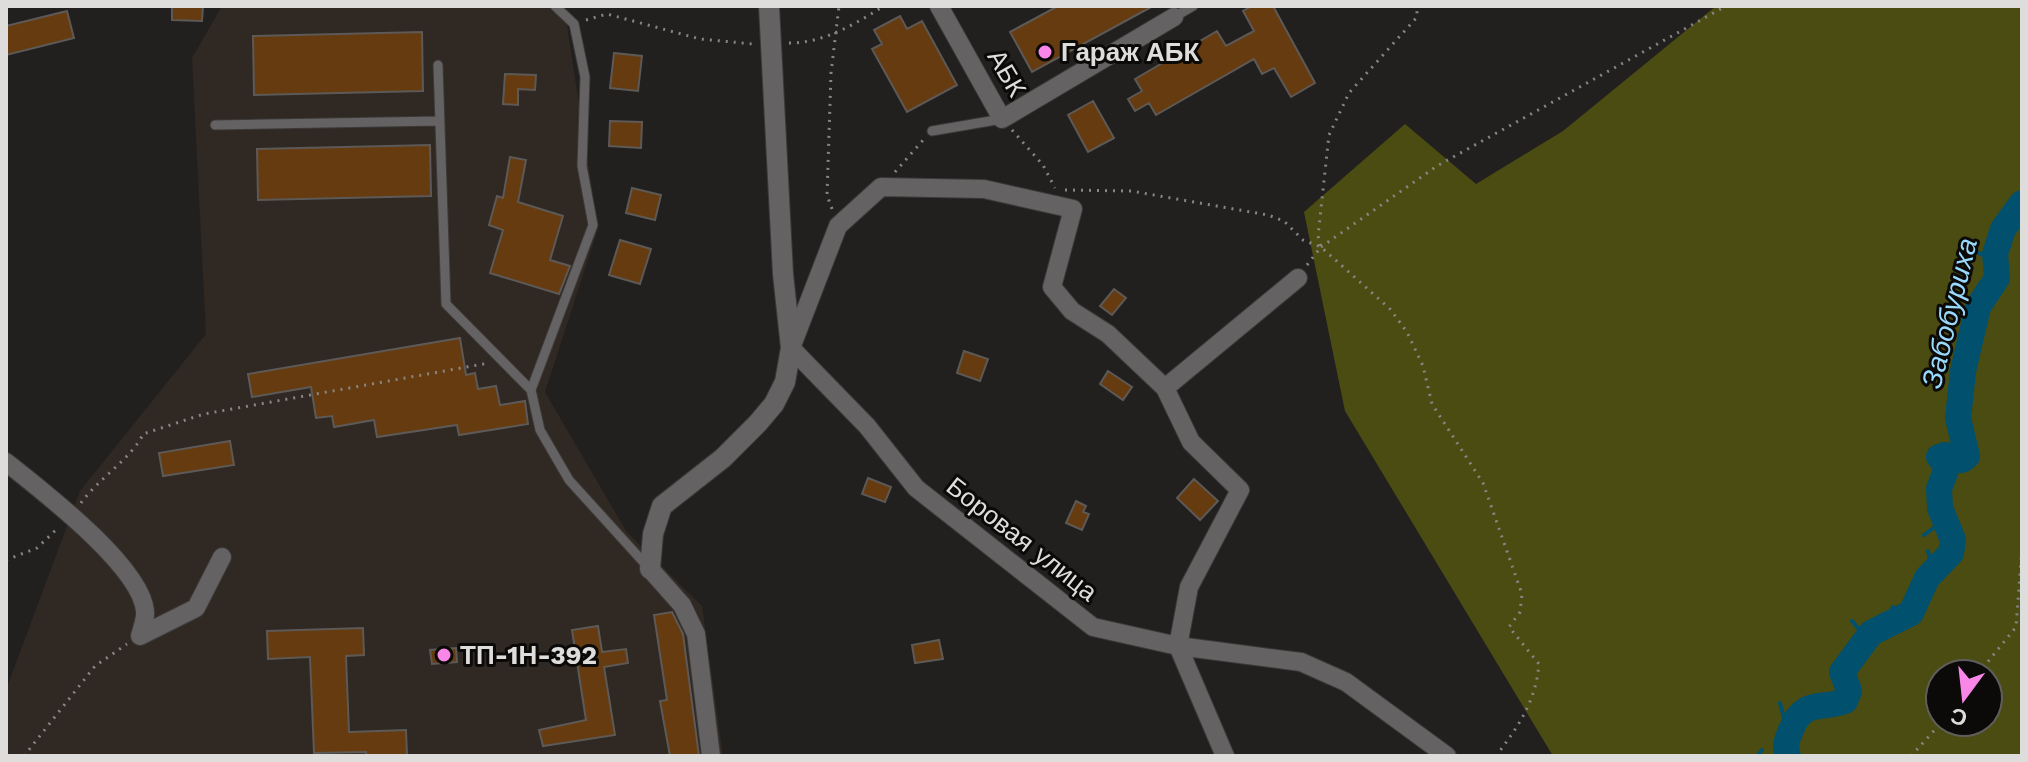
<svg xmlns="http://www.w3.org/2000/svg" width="2028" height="762" font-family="'Work Sans',sans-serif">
<rect width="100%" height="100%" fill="#22201e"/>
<path fill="#302822" d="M222 6H564L598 229 545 392 626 531 702 606 723 756H6V690L80 491 206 334 192 58Z"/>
<path fill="#4b4c12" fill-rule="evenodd" d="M1716 6H2022V756H1553L1345 411 1304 212 1405 124 1476 184 1563 131ZM1940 674H1988V722H1940Z"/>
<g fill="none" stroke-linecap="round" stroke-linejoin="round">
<path stroke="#01506e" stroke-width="4" d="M1971 251 1995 258
M1924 535 1944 520
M1928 551 1933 570
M1852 621 1866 638
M1874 631 1876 621 1890 614 1893 607
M1780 703 1789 737
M1757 756 1762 750"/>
<path stroke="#01506e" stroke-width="26" d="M1788 756C1784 746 1787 740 1791 730 1803 698 1822 710 1845 701L1849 691 1842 672 1871 633 1911 613 1927 578 1951 553 1953 540 1940 508 1939 489 1947 467 1939 457 1945 455 1962 460 1967 456 1958 418 1963 371 1978 307 1997 278 1995 254 2003 229 2022 203"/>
</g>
<path fill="#663b0f" stroke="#5c5957" stroke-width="2" d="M172 6H203L202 21 172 20Z
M1058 6H1153L1032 72 1010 32Z
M1252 6H1273L1315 83 1291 97 1274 68 1262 74 1254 59 1156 115 1149 103 1135 111 1128 99 1142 91 1135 79 1217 31 1226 46 1254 31 1243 11Z
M67 11 74 38 6 55V26Z
M900 16 907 29 922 21 957 85 907 112 872 49 882 44 874 30Z
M422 32 423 91 254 95 253 36Z
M614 53 642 56 638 91 610 88Z
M505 74 536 75 535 90 518 89V105L503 104Z
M1093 101 1114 138 1088 152 1068 115Z
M610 121 642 122 641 148 609 146Z
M430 145 431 196 258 200 257 149Z
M510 157 526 160 518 202 563 216 550 260 570 266 559 294 490 273 503 230 489 225 497 196 503 198Z
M632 188 661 195 655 220 626 213Z
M620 240 651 249 640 284 609 275Z
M1114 289 1126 298 1112 315 1100 306Z
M460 338 466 375 475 373 478 389 496 386 500 405 525 401 528 424 459 435 457 425 377 437 374 420 334 427 332 416 316 418 311 387 252 397 248 374Z
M964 351 988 359 980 381 957 373Z
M1108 371 1132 387 1123 400 1100 384Z
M230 441 234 465 163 476 159 453Z
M868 478 891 487 885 502 862 494Z
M1194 479 1218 501 1200 520 1177 498Z
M1076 501 1086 506 1083 512 1089 514 1082 530 1066 523Z
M672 612 683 634 699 756H670L660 701 667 700 654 615Z
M598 626 602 652 626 649 628 663 604 667 615 735 543 746 539 730 586 720 572 630Z
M363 628 364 655 346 656 349 732 406 730 407 756H366V752L314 753 310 657 268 659 267 631Z
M939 640 943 659 915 663 912 645Z
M456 648 457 662 432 664 430 650Z"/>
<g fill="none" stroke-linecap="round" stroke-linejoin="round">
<g stroke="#3c3a39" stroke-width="11">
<path id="service" d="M555 6 574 24 585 77 582 166 593 225 531 390 540 430 569 480 647 566
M1174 17 1193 6
M438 65 446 304 531 390
M215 125 440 121
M932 131 1002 119"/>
</g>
<g stroke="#3c3a39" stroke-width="20">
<path id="minor" d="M939 6 1002 119 1174 17
M1165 388 1298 278
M6 462C41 490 141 566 145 611 146 618 142 628 140 636L196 608 222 557
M650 569 682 605 696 634 711 756
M1225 756 1178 646 1189 587 1240 490 1191 442 1165 388 1108 334 1072 311 1052 287 1073 209 984 189 881 187 838 226 791 348 867 426 916 488 1093 627 1178 646 1301 662 1346 682 1447 756"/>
</g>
<g stroke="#3c3a39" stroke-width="22">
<path id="tertiary" d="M650 569 653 534 662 506 723 458 758 423 774 404 785 382 791 348 783 274 769 6"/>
</g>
<path stroke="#888685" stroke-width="3" stroke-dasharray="2 6" stroke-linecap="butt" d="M586 20 607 14 700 39 753 44
M789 43C824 43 855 24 884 6
M1012 130 1043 165 1055 188
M895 172 924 139
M1065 190 1131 191 1268 215 1284 221 1303 240 1321 247 1390 309 1407 332 1423 366 1432 404 1483 483 1522 594 1520 612 1509 627 1539 664C1536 701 1518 727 1496 756
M832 209 827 195 831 73 839 6
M1321 247 1437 166 1726 6
M1307 265 1321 247 1318 236 1329 135 1349 93 1417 17V6
M81 503C97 480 133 457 143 434L204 414 489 363
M6 560 37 548 59 527
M1978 674 2016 627 2022 548
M24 756 95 666 127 644
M1911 756 1942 722"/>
<use href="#service" stroke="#646262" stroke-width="9"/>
<use href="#minor" stroke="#646262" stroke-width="18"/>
<use href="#tertiary" stroke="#646262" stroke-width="20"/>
</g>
<g fill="#f987e8" stroke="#0b0a09" stroke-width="3">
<circle cx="1045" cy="52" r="8"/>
<circle cx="444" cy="655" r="8"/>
</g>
<g text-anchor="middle" stroke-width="6" stroke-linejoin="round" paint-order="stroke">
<g font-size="26" font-weight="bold" fill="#dfdddc" stroke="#0b0a09" text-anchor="start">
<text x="1061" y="61">Гараж АБК</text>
<text x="460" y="664">ТП-1Н-392</text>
</g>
<g font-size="26" fill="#dfdddc" stroke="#0b0a09">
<text transform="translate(1007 73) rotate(60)" y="9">АБК</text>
<text transform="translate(1022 539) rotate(38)" y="9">Боровая улица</text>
</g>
<g font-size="28" font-style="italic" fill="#99d9fb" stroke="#0b0a09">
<text transform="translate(1949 313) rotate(-76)" y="10">Забобуриха</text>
</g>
</g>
<rect width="2028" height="762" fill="none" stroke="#dfdddc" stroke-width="16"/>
<g transform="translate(1964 698) rotate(195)"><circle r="38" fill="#0b0a09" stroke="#605e5d" stroke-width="2"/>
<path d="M0-6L14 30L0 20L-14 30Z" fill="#f987e8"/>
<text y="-12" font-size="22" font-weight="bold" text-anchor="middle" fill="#dfdddc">С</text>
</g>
</svg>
